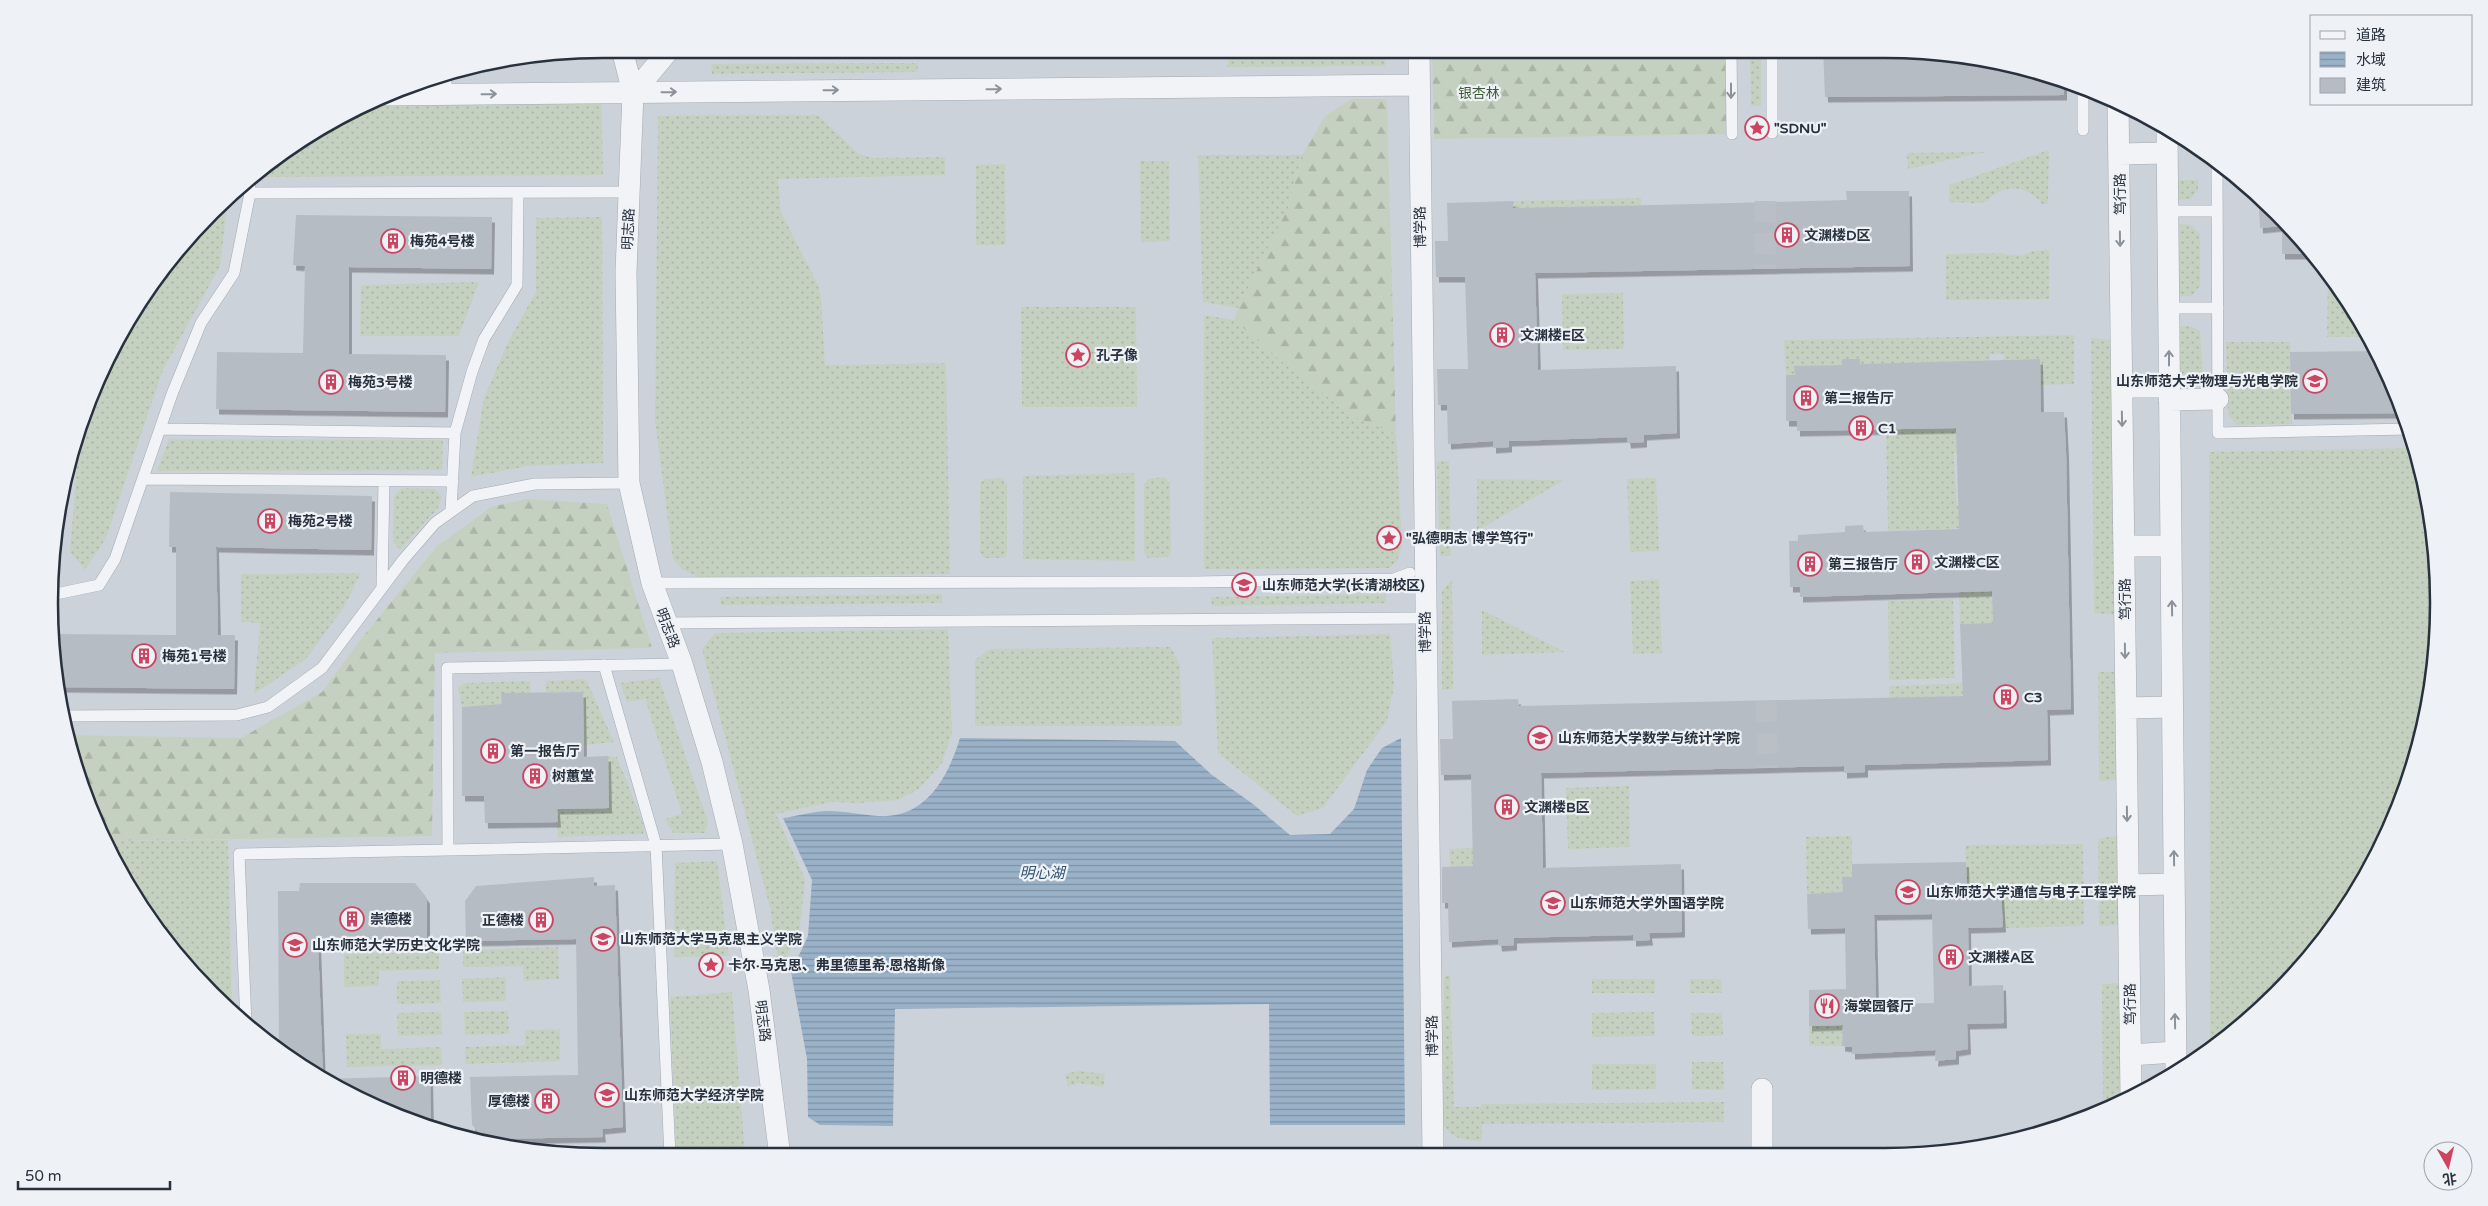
<svg xmlns="http://www.w3.org/2000/svg" width="2488" height="1206" font-family="'Varela Round','Noto Sans SC',sans-serif">
<defs>
<pattern id="grass-dots" width="8" height="8" patternUnits="userSpaceOnUse" patternTransform="scale(1.25)"><rect width="8" height="8" fill="#c5d1c0"/><path d="M2 2h.1M6 6h.1" fill="none" stroke="#a9b4a6" stroke-width="1.8" stroke-linecap="round"/></pattern>
<pattern id="forest-firs" width="22" height="20" patternUnits="userSpaceOnUse" patternTransform="scale(1.25)"><rect width="22" height="20" fill="#c5d1c0"/><path d="M5 1l3.5 6h-7zM16 11l3.5 6h-7z" fill="#a9b4a6"/></pattern>
<pattern id="water-rules" width="6" height="5" patternUnits="userSpaceOnUse" patternTransform="scale(1.25)"><rect width="6" height="5" fill="#9ab2c8"/><path d="M0 2.5h6" fill="none" stroke="#7e91a4"/></pattern>
<filter id="shadow"><feDropShadow dx="3" dy="5.5" stdDeviation="0" flood-color="#0004"/></filter>
</defs>
<rect width="100%" height="100%" fill="#dee3e8"/>
<path fill="#ccd2da" d="M603 49H1885L1993 59 2097 91 2193 142 2277 211 2346 295 2397 391 2429 495 2439 603 2429 711 2397 815 2325 940 2223 1043 2097 1115 1958 1152 603 1157 495 1147 391 1115 295 1064 211 995 163 940 106 848 78 781 54 676 50 567 59 495 91 391 123 326 186 237 265 163 326 123 425 78 495 59Z"/>
<path fill="url(#grass-dots)" d="M1750 49H1761V106H1751Z
M1386 57 1385 66 1227 67 1228 58Z
M918 63 917 72 712 74 711 64Z
M601 92 603 175 266 177V163L326 123 381 98Z
M818 115 858 153 871 158 945 157V175L778 179 781 212 818 285 821 297 825 365 946 363 950 574 698 577 683 570 673 559 655 420 658 116Z
M2049 150 2048 204H2042C2030 189 2011 183 1994 195 1990 197 1989 201 1985 202 1973 204 1960 202 1949 202V185Z
M1985 152 1908 169 1907 153Z
M1198 155H1302L1288 208 1238 308 1203 302Z
M1140 161H1169L1170 241 1141 242Z
M1005 164 1006 245H976V165Z
M2175 180H2198V190L2191 199 2175 200Z
M1641 198V205L1513 208V201Z
M228 199 220 266 163 370 106 538 85 570 70 552 80 426 91 391 123 326 186 237Z
M602 217 603 463 527 466 471 477 484 398 509 340 536 292V218Z
M2174 223 2191 225 2200 234V286L2191 296H2176Z
M2049 250V299L1946 300V254L1998 253 2020 256 2033 251Z
M2328 274 2346 295 2368 337H2327Z
M479 282 459 336H360L361 285Z
M1623 293 1624 349 1563 350 1562 294Z
M1021 307H1136L1137 407H1022Z
M1204 315 1234 320 1293 371 1355 417 1396 434 1402 546 1397 561 1389 568 1204 569Z
M2178 326H2190L2200 331 2203 377 2194 387H2179Z
M2074 335V384L2041 385 2040 359 2004 360V354H1990L1989 361 1860 364 1859 359H1843L1842 365 1795 366V375H1786L1784 340Z
M2091 338 2111 340 2116 615 2094 613Z
M2226 342H2290L2292 424 2236 425 2228 415Z
M1986 428V452L1954 453 1957 506 1988 505V527L1888 531 1886 429Z
M169 439 443 440 442 470 157 471Z
M2415 448 2429 495 2439 603 2429 711 2397 815 2325 940 2223 1043 2210 1050 2209 452Z
M1449 461 1451 556H1440L1437 462Z
M1135 473V561L1023 559V476Z
M1165 477 1170 483 1171 552 1168 557 1148 558 1144 552V484L1148 479Z
M1002 478 1007 484V553L1005 558H984L980 553V484L984 479Z
M1656 478 1659 551 1630 552 1627 479Z
M1477 479 1564 480 1477 531Z
M402 488 435 489 442 497 438 508 400 550 393 541 394 496Z
M361 573 344 607 306 659 254 694 260 623 241 622V574Z
M1452 579 1453 689 1442 690V591Z
M1659 579 1662 653 1633 654 1630 581Z
M1992 591 1993 623 1960 624 1959 593Z
M942 594V603L721 605 720 597Z
M1386 594V603L1212 606 1211 597Z
M1953 599 1955 678 1889 680 1888 601Z
M1482 610 1565 652 1482 655Z
M948 629 952 733 942 763 919 789 898 800 859 803 831 802 776 814 805 879 799 936 779 968 770 908 702 649 715 633Z
M1390 634 1394 686 1387 721 1323 808 1297 816 1218 753 1212 638Z
M1171 647 1180 665 1182 726H975V660L990 649Z
M2098 672H2118L2121 780 2099 781Z
M659 678 708 822 705 833H673L665 819 682 814 645 699 627 702 620 683Z
M586 679 614 742 584 745 583 692H546L545 681Z
M530 681 531 693H502V705L462 707 458 688 464 683Z
M1994 682 1995 695 1889 698V686Z
M608 756 617 757 644 826 643 834 558 837 557 809 608 808Z
M1629 786 1630 847 1568 849 1566 788Z
M1852 836V877H1842L1843 892 1807 894 1806 837Z
M2119 836 2124 925 2099 926 2098 842 2100 838Z
M228 840 232 1012 211 995 163 940 103 841Z
M2083 844 2084 924 2080 926 2006 928 2003 927 2001 893H1967L1965 845Z
M1473 848V866L1450 867 1449 849Z
M717 861 729 956 674 957 675 863Z
M558 947 559 979 524 981 523 966 463 967V950Z
M439 952V969L379 971V986L344 987V954Z
M1444 976H1450L1454 1107H1481V1104L1724 1102V1122L1482 1124V1141C1463 1140 1453 1140 1443 1124Z
M506 977V1001L463 1002 462 979Z
M1592 979H1655V993H1592Z
M1690 979H1721L1722 993H1690Z
M440 980 441 1003 397 1004V981Z
M2124 983V1100L2103 1112 2102 984Z
M732 992 745 1154 676 1153 670 997Z
M508 1011 509 1034 465 1035 464 1012Z
M441 1012 442 1035 398 1036 397 1013Z
M1654 1012 1655 1036 1592 1037V1013Z
M1691 1013H1722L1723 1036H1692Z
M1843 1025 1842 1046H1809V1026Z
M560 1029V1061L465 1064V1047L525 1045V1030Z
M346 1034H381V1049L441 1047 442 1065 347 1067Z
M1692 1062H1723L1724 1090 1692 1089Z
M1592 1064H1656V1089L1592 1090Z
M1079 1071 1105 1074 1104 1087 1078 1083 1068 1087 1065 1074Z
M1173 1146 1175 1155H1163L1161 1148Z"/>
<path fill="url(#forest-firs)" d="M1432 49H1728L1732 134 1434 139Z
M1351 99H1387L1396 434 1355 417 1293 371 1234 320 1238 308 1288 208 1302 155 1325 116Z
M526 499 607 504 652 648 435 653 432 836 103 841 78 781 67 735 241 738 322 692 354 648 437 546 491 507Z"/>
<path fill="url(#water-rules)" d="M960 738 1175 741 1212 775 1253 804 1290 835 1330 834 1354 809 1367 770 1382 748 1401 738 1405 1125H1270L1269 1004 895 1009 893 1126 820 1125 808 1117 807 1059 791 972 808 936 812 880 783 818C798 816 814 811 829 811 845 811 862 815 878 816 926 819 948 777 960 738Z"/>
<path fill="#b6bcc4" fill-rule="evenodd" filter="url(#shadow)" d="M1823 49H1885L1993 59 2064 81V95L1825 97Z
M1846 191H1909L1910 266 1535 273 1538 370 1676 366 1677 433 1644 435V442L1628 443 1627 437 1509 441V447L1493 448V441L1448 444 1447 405H1438L1437 369H1468L1465 277H1436L1435 241H1448L1447 203 1513 201V208L1655 205 1847 200Z
M2259 208H2273L2277 211 2312 254H2282V226L2260 228Z
M296 215 492 217 491 269 349 267V354L446 355 445 412 216 409 217 352 303 353 305 266 293 265Z
M2376 351 2397 391 2404 413 2291 414 2290 352Z
M1842 359H1860V364L2040 359 2041 412H2064L2066 452 2071 709 2047 710 2048 760 1865 765V772L1844 773V766L1541 773 1543 868 1681 864 1682 932 1649 933 1650 940 1633 941V935L1514 938V945L1499 946 1498 939 1449 942 1448 903H1442V867L1473 866 1471 774 1441 775 1440 739H1453L1452 701 1518 699 1519 706 1963 696 1960 624 1993 623 1992 591 1800 597V587H1790L1789 541H1798V535L1845 532V526L1863 525 1864 532 1959 529 1956 428 1797 431V421H1786V375H1795L1794 366 1842 365Z
M170 492 372 496 371 550 216 547 218 635H235L234 689 56 687 54 676 52 634 176 635V547H169Z
M583 692 584 757 608 756 609 808 557 809 558 822 485 823 484 796H462V707L502 704 501 693Z
M1966 862 1967 893H2001L2003 927 1968 928 1969 986 2003 985 2004 1023 1967 1024 1968 1049 1956 1051V1059L1935 1061 1936 1050 1852 1054V1047L1842 1046 1843 1025 1809 1026V990L1846 989 1845 928 1808 929 1807 894 1843 892 1842 877H1852V864ZM1932 914 1934 1003 1876 1004 1874 915Z
M594 877V886L615 885 623 1127 602 1129 603 1137 485 1139 472 1125 470 1077 578 1075 576 939 466 941 465 901 476 886Z
M300 883H415L427 898V940L318 942 323 1079 430 1076 431 1127 391 1115 295 1064 279 1051 278 891H299Z"/>
<g fill="none" stroke-linecap="round" stroke-linejoin="round">
<path stroke="#babfc6" stroke-width="21" stroke-dasharray="21 11" stroke-linecap="butt" d="M1765 201V269
M1766 701 1768 768"/>
<g stroke="#a4aab2" stroke-width="12">
<path id="lane" d="M1731 49 1732 134
M1772 49V133
M444 73 448 94
M2083 87V130
M2217 162 2218 433 2409 429
M250 193 630 192
M2168 211H2217
M2169 308H2218
M160 429 455 433
M143 479 453 481
M451 511 455 433 472 372 484 339 517 285 518 193
M652 583 1195 582 1394 579 1410 573
M382 588 384 481
M51 595 99 585 115 559 172 394 201 323 234 273 250 193 249 178
M51 595 55 529
M665 623 1425 618
M682 664 447 668 448 850 732 844
M604 665 656 845 670 1157
M63 716 237 715 268 707 322 668 403 560 435 523 473 496 535 484 629 483
M246 1024 239 854 448 850"/>
</g>
<g stroke="#a4aab2" stroke-width="22">
<path id="street" d="M622 49 633 93 626 272 629 483 652 583 682 664 712 762 732 844 759 990 780 1157
M1419 49 1433 1154
M633 93 670 49
M387 95 1418 85
M2118 102 2131 1096
M2167 128 2176 1070
M2119 154 2167 153
M2122 387H2169
M2169 400 2218 399
M2124 546H2171
M2126 708 2172 707
M2128 885 2174 884
M2130 1055 2176 1052
M1762 1089V1153"/>
</g>
<use href="#lane" stroke="#f1f3f6" stroke-width="11"/>
<use href="#street" stroke="#f1f3f6" stroke-width="21"/>
</g>
<defs><path id="oneway-shaft" d="M-6 0H5M1.5-3L5.5 0L1.5 3" fill="none" stroke-width="1.6" stroke-linecap="round" stroke-linejoin="round" transform="scale(1.25)"/></defs>
<g stroke="#8c929a">
<use href="#oneway-shaft" transform="translate(994 89) rotate(-1)"/>
<use href="#oneway-shaft" transform="translate(831 90) rotate(-1)"/>
<use href="#oneway-shaft" transform="translate(1731 91) rotate(90)"/>
<use href="#oneway-shaft" transform="translate(669 92) rotate(-1)"/>
<use href="#oneway-shaft" transform="translate(489 94) rotate(-1)"/>
<use href="#oneway-shaft" transform="translate(2120 239) rotate(89)"/>
<use href="#oneway-shaft" transform="translate(2169 358) rotate(-90)"/>
<use href="#oneway-shaft" transform="translate(2122 419) rotate(89)"/>
<use href="#oneway-shaft" transform="translate(2172 608) rotate(-91)"/>
<use href="#oneway-shaft" transform="translate(2125 651) rotate(89)"/>
<use href="#oneway-shaft" transform="translate(2127 814) rotate(89)"/>
<use href="#oneway-shaft" transform="translate(2174 858) rotate(-91)"/>
<use href="#oneway-shaft" transform="translate(2175 1021) rotate(-91)"/>
</g>
<defs>
<g id="sight-ring" transform="scale(1.25)"><circle r="9.5" fill="#eef1f5" stroke="#cc4460" stroke-width="1.5"/><path d="M0-6L1.8-2.2L6-1.7L2.9 1.2L3.7 5.4L0 3.3L-3.7 5.4L-2.9 1.2L-6-1.7L-1.8-2.2Z" fill="#cc4460"/></g>
<g id="building-ring" transform="scale(1.25)"><circle r="9.5" fill="#eef1f5" stroke="#cc4460" stroke-width="1.5"/><path d="M-4-6H4V6H1V3H-1V6H-4ZM-2.5-4.3h1.7v1.8h-1.7ZM.8-4.3h1.7v1.8H.8ZM-2.5-1h1.7V.8h-1.7ZM.8-1h1.7V.8H.8Z" fill="#cc4460"/></g>
<g id="university-ring" transform="scale(1.25)"><circle r="9.5" fill="#eef1f5" stroke="#cc4460" stroke-width="1.5"/><path d="M0-5L7-2L0 1L-7-2ZM-4 1L0 2.5L4 1V4Q0 6-4 4Z" fill="#cc4460"/></g>
<g id="restaurant-ring" transform="scale(1.25)"><circle r="9.5" fill="#eef1f5" stroke="#cc4460" stroke-width="1.5"/><path d="M-5-6h1v4h1v-4h1v4h1v-4h1v5L-1.5 .5V6h-2V.5L-5-1ZM5-6V6H3V1.5H1.5Q1.5-4 5-6Z" fill="#cc4460"/></g>
</defs>
<g fill-rule="evenodd">
<use href="#sight-ring" x="1757" y="128"/>
<use href="#building-ring" x="1787" y="235"/>
<use href="#building-ring" x="393" y="241"/>
<use href="#building-ring" x="1502" y="335"/>
<use href="#sight-ring" x="1078" y="355"/>
<use href="#university-ring" x="2315" y="381"/>
<use href="#building-ring" x="331" y="382"/>
<use href="#building-ring" x="1806" y="398"/>
<use href="#building-ring" x="1861" y="428"/>
<use href="#building-ring" x="270" y="521"/>
<use href="#sight-ring" x="1389" y="538"/>
<use href="#building-ring" x="1917" y="562"/>
<use href="#building-ring" x="1810" y="564"/>
<use href="#university-ring" x="1244" y="585"/>
<use href="#building-ring" x="144" y="656"/>
<use href="#building-ring" x="2006" y="697"/>
<use href="#university-ring" x="1540" y="738"/>
<use href="#building-ring" x="493" y="751"/>
<use href="#building-ring" x="535" y="776"/>
<use href="#building-ring" x="1507" y="807"/>
<use href="#university-ring" x="1908" y="892"/>
<use href="#university-ring" x="1553" y="903"/>
<use href="#building-ring" x="352" y="919"/>
<use href="#building-ring" x="541" y="920"/>
<use href="#university-ring" x="603" y="939"/>
<use href="#university-ring" x="295" y="945"/>
<use href="#building-ring" x="1951" y="957"/>
<use href="#sight-ring" x="711" y="965"/>
<use href="#restaurant-ring" x="1827" y="1006"/>
<use href="#building-ring" x="403" y="1078"/>
<use href="#university-ring" x="607" y="1095"/>
<use href="#building-ring" x="547" y="1101"/>
</g>
<g text-anchor="middle" stroke-width="4.5" stroke-linejoin="round" paint-order="stroke">
<g font-size="14" fill="#3e5a35" stroke="#eef1f5">
<text x="1479" y="98">银杏林</text>
</g>
<g font-size="14" font-weight="bold" fill="#28313e" stroke="#eef1f5" text-anchor="start">
<text x="1774" y="133">"SDNU"</text>
<text x="1804" y="240">文渊楼D区</text>
<text x="410" y="246">梅苑4号楼</text>
<text x="1520" y="340">文渊楼E区</text>
<text x="1096" y="360">孔子像</text>
<text x="2298" y="386" text-anchor="end">山东师范大学物理与光电学院</text>
<text x="348" y="387">梅苑3号楼</text>
<text x="1824" y="403">第二报告厅</text>
<text x="1878" y="433">C1</text>
<text x="288" y="526">梅苑2号楼</text>
<text x="1406" y="543">"弘德明志 博学笃行"</text>
<text x="1934" y="567">文渊楼C区</text>
<text x="1828" y="569">第三报告厅</text>
<text x="1262" y="590">山东师范大学(长清湖校区)</text>
<text x="162" y="661">梅苑1号楼</text>
<text x="2024" y="702">C3</text>
<text x="1558" y="743">山东师范大学数学与统计学院</text>
<text x="510" y="756">第一报告厅</text>
<text x="552" y="781">树蕙堂</text>
<text x="1524" y="812">文渊楼B区</text>
<text x="1926" y="897">山东师范大学通信与电子工程学院</text>
<text x="1570" y="908">山东师范大学外国语学院</text>
<text x="370" y="924">崇德楼</text>
<text x="524" y="925" text-anchor="end">正德楼</text>
<text x="620" y="944">山东师范大学马克思主义学院</text>
<text x="312" y="950">山东师范大学历史文化学院</text>
<text x="1968" y="962">文渊楼A区</text>
<text x="728" y="970">卡尔·马克思、弗里德里希·恩格斯像</text>
<text x="1844" y="1011">海棠园餐厅</text>
<text x="420" y="1083">明德楼</text>
<text x="624" y="1100">山东师范大学经济学院</text>
<text x="530" y="1106" text-anchor="end">厚德楼</text>
</g>
<g font-size="14" fill="#28313e" stroke="#eef1f5">
<text transform="translate(2120 194) rotate(-91)" y="5">笃行路</text>
<text transform="translate(1420 227) rotate(-91)" y="5">博学路</text>
<text transform="translate(628 229) rotate(-87)" y="5">明志路</text>
<text transform="translate(2125 599) rotate(-91)" y="5">笃行路</text>
<text transform="translate(668 628) rotate(69)" y="5">明志路</text>
<text transform="translate(1425 632) rotate(-91)" y="5">博学路</text>
<text transform="translate(2130 1004) rotate(-91)" y="5">笃行路</text>
<text transform="translate(763 1021) rotate(83)" y="5">明志路</text>
<text transform="translate(1432 1036) rotate(-91)" y="5">博学路</text>
</g>
<g font-size="15" font-style="italic" fill="#325272" stroke="#eef1f5">
<text x="1042" y="878">明心湖</text>
</g>
</g>
<path d="M0 0H2488V1206H0ZM603 58H1885A545 545 0 0 1 2430 603V603A545 545 0 0 1 1885 1148H603A545 545 0 0 1 58 603V603A545 545 0 0 1 603 58Z" fill="#eef1f5" fill-rule="evenodd"/>
<path fill="none" stroke="#28313e" stroke-width="2.5" d="M603 58H1885A545 545 0 0 1 2430 603V603A545 545 0 0 1 1885 1148H603A545 545 0 0 1 58 603V603A545 545 0 0 1 603 58Z"/>
<rect x="2310" y="15" width="162" height="90" fill="#eef1f5" stroke="#9fa4ac"/>
<rect x="2320" y="31" width="25" height="8" fill="#f1f3f6" stroke="#9fa4ac"/>
<text x="2356" y="40" font-size="15" fill="#28313e">道路</text>
<rect x="2320" y="52" width="25" height="15" fill="url(#water-rules)" stroke="#9fa4ac"/>
<text x="2356" y="65" font-size="15" fill="#28313e">水域</text>
<rect x="2320" y="78" width="25" height="15" fill="#b6bcc4" stroke="#9fa4ac"/>
<text x="2356" y="90" font-size="15" fill="#28313e">建筑</text>
<g transform="translate(2448 1166) rotate(172)"><circle r="24" fill="#eef1f5" stroke="#9fa4ac"/>
<path d="M0-4L9 19L0 12L-9 19Z" fill="#cc4460"/>
<text y="-8" font-size="14" font-weight="bold" text-anchor="middle" fill="#28313e">北</text>
</g>
<path d="M18 1181v8h152v-8" fill="none" stroke="#28313e" stroke-width="2.5"/>
<text x="25" y="1181" font-size="15" fill="#28313e" stroke="#eef1f5" stroke-width="4" paint-order="stroke">50 m</text>
</svg>
